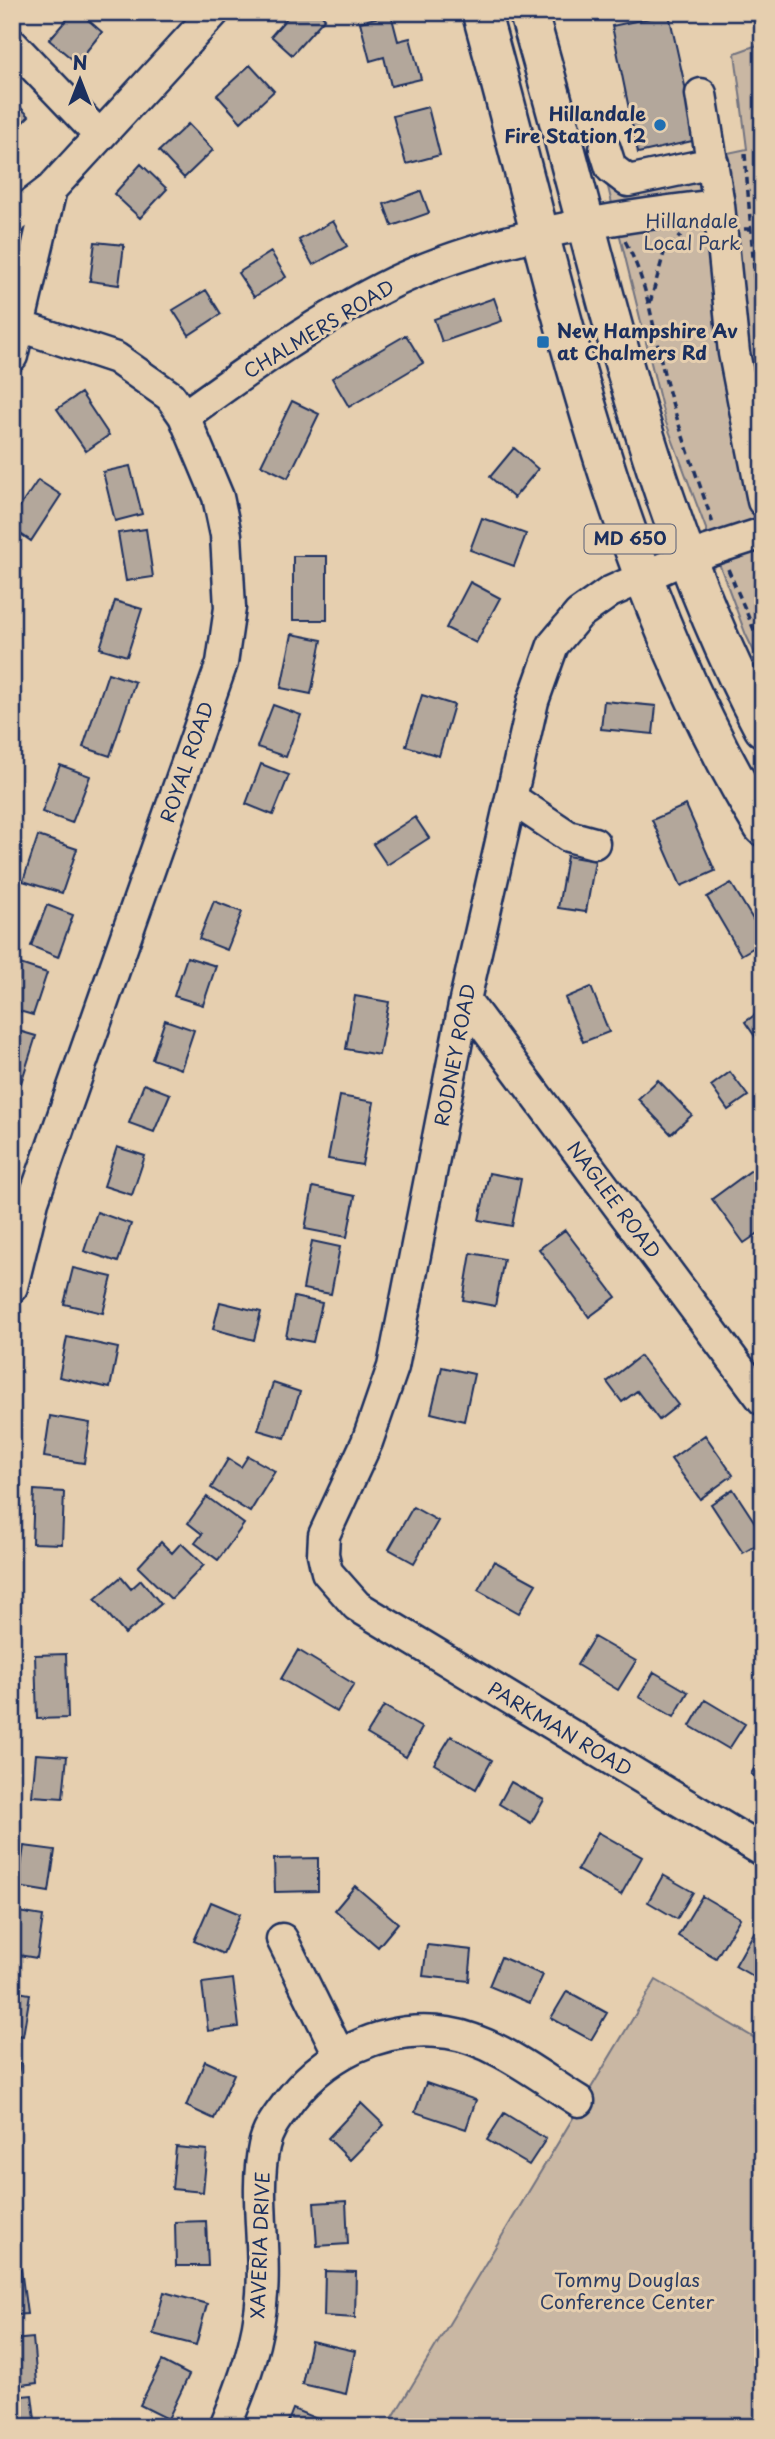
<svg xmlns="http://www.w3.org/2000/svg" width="775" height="2439" font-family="'Playpen Sans',sans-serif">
<rect width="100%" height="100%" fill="#e6cfaf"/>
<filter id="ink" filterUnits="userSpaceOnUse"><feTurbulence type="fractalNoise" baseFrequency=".0143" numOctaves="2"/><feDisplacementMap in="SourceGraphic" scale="14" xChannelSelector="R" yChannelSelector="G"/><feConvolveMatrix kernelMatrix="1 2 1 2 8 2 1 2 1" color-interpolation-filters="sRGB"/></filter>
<g filter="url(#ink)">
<path fill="#c9b7a3" stroke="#727380" stroke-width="2" d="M763 43V670L746 635 665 420 606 179 747 149 735 53Z
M656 1980 763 2043V2427H387Z"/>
<path fill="#b3a79b" stroke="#1b2f5e" stroke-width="2" d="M73 12H79L102 32 77 63 49 40Z
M292 12H319L325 18 292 55 271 36Z
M391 14 398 41 410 38 421 79 391 86 384 57 370 61 360 22Z
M669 14 697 140 638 153 612 26Z
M250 65 274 91 241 122 217 95Z
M12 99 29 116 12 133Z
M428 107 440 155 406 164 393 116Z
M188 124 213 150 184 178 159 151Z
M141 164 167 189 140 218 114 194Z
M421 191 429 213 392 226 384 204Z
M333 221 347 246 313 265 299 240Z
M95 242 124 245 119 285 90 281Z
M271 252 286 277 254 297 238 273Z
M206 290 221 314 189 335 173 310Z
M494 298 502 321 442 342 434 319Z
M406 335 423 363 349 407 332 378Z
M81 393 109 435 86 451 57 409Z
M292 401 319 414 288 478 261 465Z
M514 448 538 469 514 498 490 477Z
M130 466 142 514 115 521 103 472Z
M38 480 61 495 31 541 12 528V518Z
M482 518 526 534 514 566 470 550Z
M146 529 153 577 126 581 118 533Z
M293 556H327V620H293Z
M470 582 500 598 476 643 446 628Z
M115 601 142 609 127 656 100 648Z
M292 634 322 640 311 694 281 688Z
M108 673 135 682 110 756 83 747Z
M422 695 454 705 439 756 406 746Z
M604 701 656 706 653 734 601 729Z
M273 705 301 715 286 757 257 747Z
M261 764 289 775 273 815 246 804Z
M60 765 90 776 72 823 42 812Z
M686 805 715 871 681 886 652 820Z
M415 817 429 838 387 865 373 844Z
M38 836 77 849 62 893 23 881Z
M567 856 595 861 586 912 558 908Z
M731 883 763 936V942L741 955 707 897Z
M214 901 242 912 227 950 199 939Z
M47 905 73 915 58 957 31 946Z
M187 957 216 966 203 1005 174 996Z
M20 964 47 973 33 1015 12 1009V989Z
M591 987 609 1032 583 1042 565 998Z
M355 996 389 1002 379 1055 346 1049Z
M763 1009V1048L745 1022Z
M165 1020 194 1030 181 1069 152 1059Z
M12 1029 36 1036 21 1083 12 1081Z
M730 1072 748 1096 728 1110 711 1086Z
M658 1080 692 1115 671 1134 638 1099Z
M144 1084 170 1094 154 1132 129 1123Z
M340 1096 374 1102 362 1165 328 1159Z
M117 1147 145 1156 132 1195 104 1186Z
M753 1169 763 1182V1192L756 1197 763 1206V1230L744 1243 712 1199Z
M489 1173 521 1179 512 1226 479 1220Z
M313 1187 355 1196 347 1237 305 1229Z
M97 1212 131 1224 118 1262 84 1251Z
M565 1230 616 1297 589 1317 539 1249Z
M312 1241 340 1247 331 1294 303 1289Z
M471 1253 504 1259 495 1306 463 1300Z
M73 1268 112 1277 103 1313 64 1304Z
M294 1297 322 1303 313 1342 286 1337Z
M220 1302 261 1312 254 1340 213 1329Z
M67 1337 118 1348 110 1388 59 1377Z
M640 1356 678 1405 659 1420 637 1391 622 1402 607 1382Z
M442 1367 474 1374 464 1421 431 1413Z
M273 1383 300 1392 285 1438 258 1430Z
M50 1416 90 1423 84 1463 44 1457Z
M705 1435 733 1475 700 1499 671 1459Z
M248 1456 275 1471 250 1512 211 1488 228 1459 241 1467Z
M733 1489 763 1535V1541L743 1553 711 1504Z
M34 1490 64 1492 62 1544 32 1543Z
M207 1497 244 1524 218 1560 195 1543 202 1534 188 1523Z
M413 1507 438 1521 414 1563 389 1549Z
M161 1542 172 1553 181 1543 204 1565 171 1599 138 1567Z
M494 1561 536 1584 519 1613 478 1590Z
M121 1577 131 1589 141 1580 161 1604 125 1634 95 1599Z
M594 1637 636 1661 618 1690 577 1665Z
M298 1650 354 1684 337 1712 281 1679Z
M66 1654 68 1718 37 1719 35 1655Z
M654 1672 688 1692 674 1717 639 1697Z
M705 1700 745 1724 729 1749 690 1726Z
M384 1706 422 1728 406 1757 367 1734Z
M451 1736 492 1760 476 1789 434 1764Z
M36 1754 67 1756 63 1798 32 1796Z
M763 1754V1781L751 1774Z
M511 1782 544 1800 531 1823 499 1804Z
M598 1832 642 1857 621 1895 577 1870Z
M24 1846 55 1850 49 1892 18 1887Z
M318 1858V1891L275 1892 274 1859Z
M663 1875 693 1892 677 1919 648 1902Z
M355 1886 398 1923 378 1947 335 1910Z
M702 1896 740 1918 716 1958 678 1936Z
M211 1902 240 1914 223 1954 194 1941Z
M12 1911 43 1916 37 1958 12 1954Z
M756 1929 763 1932V1982L735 1966Z
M427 1945 472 1950 469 1981 423 1976Z
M501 1957 543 1975 530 2003 489 1986Z
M233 1979 239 2027 208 2031 202 1983Z
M12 1991 30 1994 23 2036 12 2034Z
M567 1991 607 2013 591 2040 551 2018Z
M205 2061 234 2074 214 2119 186 2106Z
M12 2062 20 2063 13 2105H12Z
M426 2083 476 2100 466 2129 415 2112Z
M361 2103 384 2125 350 2160 328 2138Z
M504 2113 546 2139 529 2165 487 2140Z
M176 2147 207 2150 203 2192 172 2189Z
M346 2201 348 2244 317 2246 314 2203Z
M206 2221 208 2266H176L175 2222Z
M21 2269 27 2314 12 2315V2270Z
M325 2271 356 2272 355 2318 324 2316Z
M164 2292 207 2304 196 2345 153 2334Z
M33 2338 37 2383 12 2386V2340Z
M311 2341 355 2351 346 2394 302 2384Z
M162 2361 189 2375 168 2419 140 2405Z
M32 2395 36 2427H12V2397Z
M293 2409 322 2421 320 2427H286Z"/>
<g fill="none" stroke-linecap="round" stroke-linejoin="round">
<g stroke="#1b2f5e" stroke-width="35">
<path id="minor" d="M12 44 99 135
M605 149 611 168 628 181 713 163
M719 205 734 353 763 501
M12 219 51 189
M12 356 51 189 214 12
M184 416C249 369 322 317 394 282 491 236 613 217 719 205L701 94
M763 533 686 558 610 592 579 614 553 645 533 701 465 1000 393 1367 367 1442 324 1535 323 1554 327 1572 357 1606 763 1851
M511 798 568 836 594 843
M465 1000 763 1400
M12 1287 33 1201 222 663 230 608 226 535 218 497 184 416 170 396 116 358 19 326
M282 1939 339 2054
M225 2427C243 2384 259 2341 262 2294 266 2245 254 2194 264 2146 267 2131 275 2120 284 2108 320 2056 382 2023 448 2033 495 2040 540 2077 579 2101"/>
</g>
<g stroke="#1b2f5e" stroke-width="42">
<path id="major" d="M481 12C558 288 612 579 763 827
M528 12C599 254 644 504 763 728"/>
</g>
<path stroke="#1b2f5e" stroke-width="3.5" stroke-dasharray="7 5" stroke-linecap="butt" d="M745 154 757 309 763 347
M744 229 763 228
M625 241C650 286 654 337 667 385 680 432 698 478 713 524
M650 303 664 253 681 235
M728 569 763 651"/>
<use href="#minor" stroke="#e6cfaf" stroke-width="30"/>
<use href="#major" stroke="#e6cfaf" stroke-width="37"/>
</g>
</g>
<g fill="#1f6fb2" stroke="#e6cfaf" stroke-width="2.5">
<circle cx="660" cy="125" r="7"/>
<rect x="536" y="335" width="14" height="14" rx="3.5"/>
</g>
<g text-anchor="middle" stroke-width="6" stroke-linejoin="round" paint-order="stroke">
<rect fill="#e6cfaf" stroke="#585f76" stroke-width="2" x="584.5" y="524.5" width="91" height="29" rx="5"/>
<g font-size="18" font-weight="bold" fill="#1b2f5e">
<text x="630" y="545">MD 650</text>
</g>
<g font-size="19" font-weight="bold" fill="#1b2f5e" stroke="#e6cfaf" text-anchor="end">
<text x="646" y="121">Hillandale<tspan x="646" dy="22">Fire Station 12</tspan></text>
<text x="557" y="338" text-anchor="start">New Hampshire Av<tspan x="557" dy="22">at Chalmers Rd</tspan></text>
</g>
<g font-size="19" fill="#2c3d65" stroke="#e6cfaf">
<text x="692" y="228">Hillandale<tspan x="692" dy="22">Local Park</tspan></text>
<text x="627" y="2287">Tommy Douglas<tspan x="627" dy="22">Conference Center</tspan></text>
</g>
<g font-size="19" fill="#1b2f5e" stroke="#e6cfaf">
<text transform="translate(319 329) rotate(-31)" y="7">CHALMERS ROAD</text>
<text transform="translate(187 762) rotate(-71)" y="7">ROYAL ROAD</text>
<text transform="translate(455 1055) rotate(-79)" y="7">RODNEY ROAD</text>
<text transform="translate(614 1200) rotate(53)" y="7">NAGLEE ROAD</text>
<text transform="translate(560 1729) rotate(31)" y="7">PARKMAN ROAD</text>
<text transform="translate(260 2245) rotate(-88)" y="7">XAVERIA DRIVE</text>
</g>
</g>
<rect width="775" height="2439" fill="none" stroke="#e6cfaf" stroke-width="42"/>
<rect x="21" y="21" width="733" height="2397" fill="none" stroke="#1b2f5e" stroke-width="2.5" filter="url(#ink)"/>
<g transform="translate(80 80)" stroke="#e6cfaf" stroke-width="5" paint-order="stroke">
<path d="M0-5L12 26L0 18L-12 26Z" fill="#1b2f5e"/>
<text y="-10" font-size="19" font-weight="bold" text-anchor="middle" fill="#1b2f5e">N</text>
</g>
</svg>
